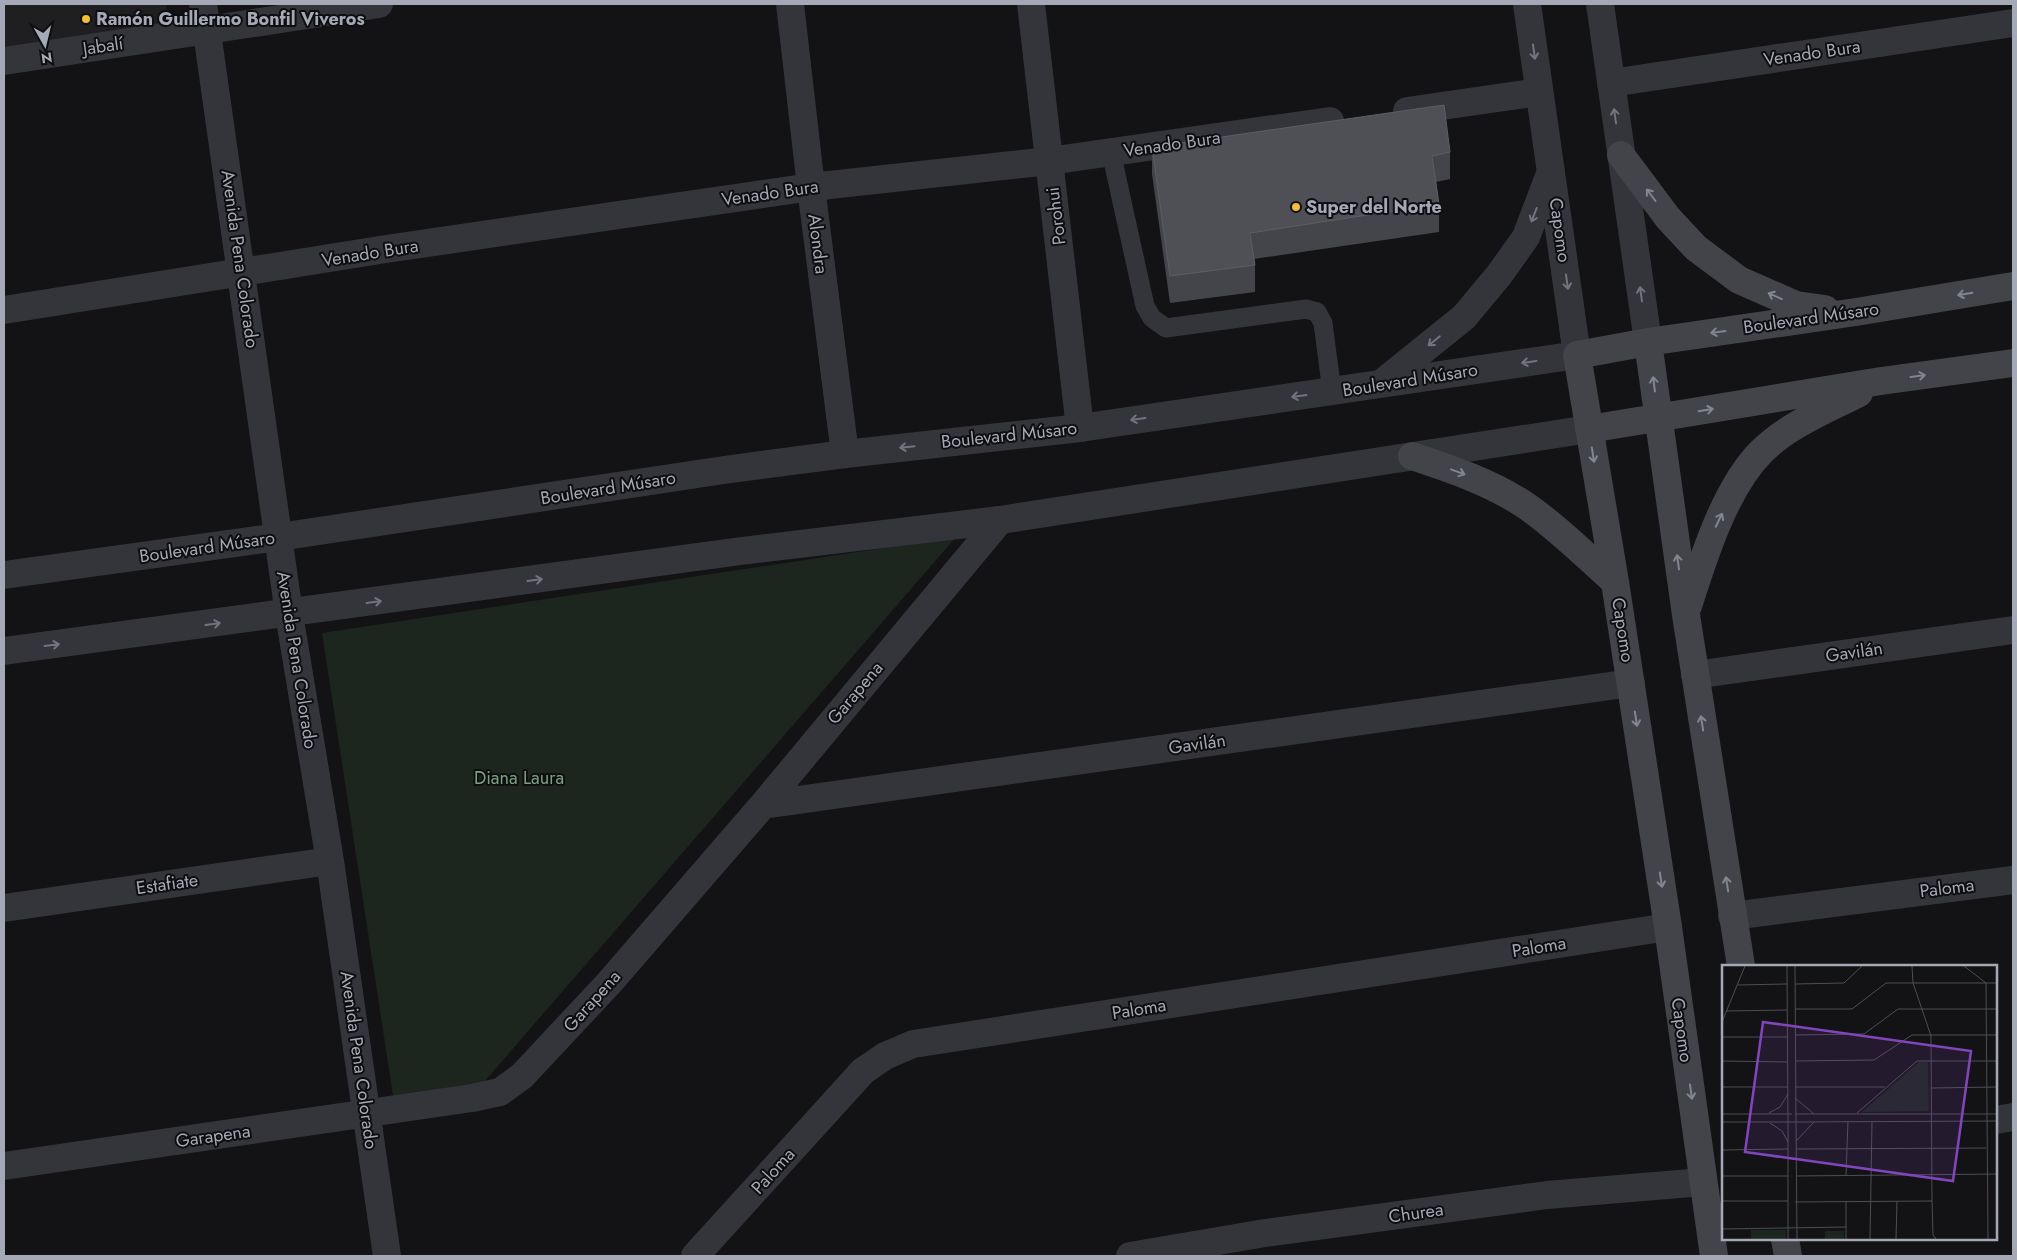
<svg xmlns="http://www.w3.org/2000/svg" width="2017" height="1260" font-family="Jost,sans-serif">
<rect width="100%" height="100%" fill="#131315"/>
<path fill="#1f1f22" d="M4 4H166L170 34 4 59Z"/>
<path fill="#1d251f" d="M956 537 478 1089 394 1102 322 633Z"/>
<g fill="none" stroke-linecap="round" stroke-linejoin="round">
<path stroke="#34353a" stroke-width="19" d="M1111 152 1145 306 1152 318 1166 328 1306 309 1317 312 1323 323 1332 392"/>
<path stroke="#34353a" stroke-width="28" d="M203 4 289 614 330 861 387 1256
M790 4 811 187 845 454
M1031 4 1080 428
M4 61 379 4
M1611 83 2013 23
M1407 111 1539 92
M4 310 386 249 811 187 1049 161 1330 121
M1695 675 2013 630
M763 805 1631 683
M4 908 330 861
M1732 916 2013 880
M1996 1120 2013 1117
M4 1166 472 1098 500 1092 522 1076 609 983 763 805 1000 520
M695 1256 863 1071 885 1056 913 1044 1668 927
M1130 1256 1265 1233 1547 1195 1703 1182"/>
<path stroke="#34353a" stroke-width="28" d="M1600 4 1648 342
M1382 383 1464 317 1499 275 1526 237 1551 171
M4 575 279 537 724 470 845 454 1080 428 1577 355 1527 4
M4 651 741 551 1000 520 1589 429"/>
<path stroke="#42444a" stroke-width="28" d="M1621 155 1668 218 1696 248 1739 280 1796 305 1825 309
M1648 342 1686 615 1741 966
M1589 429 1881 381 2013 363
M1412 456C1451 469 1490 482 1525 505 1557 527 1586 556 1615 582
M1688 606C1703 559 1725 488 1761 452 1788 425 1826 410 1859 393
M1785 1239 1788 1256
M1714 1256 1668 927 1615 582 1577 355 1648 342 1856 312 2013 286"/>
</g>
<path fill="#44454a" d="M1152 147 1450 152V179L1436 182 1439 204V232L1254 259 1255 265V292L1170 303 1152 174Z"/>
<path fill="#4f5056" stroke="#5c5e65" d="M1444 105 1450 152 1432 156 1439 204 1250 233 1255 265 1170 276 1152 147Z"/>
<defs><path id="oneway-shaft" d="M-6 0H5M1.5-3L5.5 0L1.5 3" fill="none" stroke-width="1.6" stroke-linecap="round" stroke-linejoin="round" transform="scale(1.25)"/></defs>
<g stroke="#72757e">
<use href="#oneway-shaft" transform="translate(1534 52) rotate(82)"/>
<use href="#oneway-shaft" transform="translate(1615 116) rotate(-98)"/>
<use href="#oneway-shaft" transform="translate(1534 215) rotate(111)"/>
<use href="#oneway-shaft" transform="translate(1567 282) rotate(82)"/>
<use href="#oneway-shaft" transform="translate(1641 294) rotate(-98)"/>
<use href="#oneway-shaft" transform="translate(1434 341) rotate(141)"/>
<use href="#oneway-shaft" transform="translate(1529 362) rotate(172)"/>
<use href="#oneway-shaft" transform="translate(1299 396) rotate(172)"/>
<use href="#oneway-shaft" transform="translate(1138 419) rotate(172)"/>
<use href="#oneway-shaft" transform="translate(907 447) rotate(174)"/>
<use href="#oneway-shaft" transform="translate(535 580) rotate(-8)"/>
<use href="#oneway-shaft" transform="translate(374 602) rotate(-8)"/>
<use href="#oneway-shaft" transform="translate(213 624) rotate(-8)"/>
<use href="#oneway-shaft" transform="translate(52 645) rotate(-7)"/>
</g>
<g stroke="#828690">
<use href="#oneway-shaft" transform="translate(1651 195) rotate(-127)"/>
<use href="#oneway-shaft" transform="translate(1965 294) rotate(171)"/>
<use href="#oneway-shaft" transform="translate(1775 296) rotate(-156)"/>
<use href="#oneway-shaft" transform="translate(1718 332) rotate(172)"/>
<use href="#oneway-shaft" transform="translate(1918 376) rotate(-8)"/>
<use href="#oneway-shaft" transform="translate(1654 384) rotate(-97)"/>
<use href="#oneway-shaft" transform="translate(1706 410) rotate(-9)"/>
<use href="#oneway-shaft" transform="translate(1593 455) rotate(81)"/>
<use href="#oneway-shaft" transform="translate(1458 472) rotate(20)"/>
<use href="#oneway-shaft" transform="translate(1719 520) rotate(-64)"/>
<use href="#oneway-shaft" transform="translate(1678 562) rotate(-98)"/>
<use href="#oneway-shaft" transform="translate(1636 719) rotate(81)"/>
<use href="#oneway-shaft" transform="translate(1702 723) rotate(-99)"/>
<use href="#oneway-shaft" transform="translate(1661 880) rotate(81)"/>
<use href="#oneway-shaft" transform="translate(1727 884) rotate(-99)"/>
<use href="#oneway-shaft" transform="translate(1691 1092) rotate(82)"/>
</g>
<g fill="#f4bf2d" stroke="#0e0e10" stroke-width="2">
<circle cx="86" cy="19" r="5"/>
<circle cx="1296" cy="207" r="5"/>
</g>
<g text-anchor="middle" stroke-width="4" stroke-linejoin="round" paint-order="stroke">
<g font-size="18" font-weight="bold" fill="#a5a9b6" stroke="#0e0e10" text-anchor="start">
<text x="96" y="25">Ramón Guillermo Bonfil Viveros</text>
<text x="1306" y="213">Super del Norte</text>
</g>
<g font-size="18" fill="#a5a9b6" stroke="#0e0e10">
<text transform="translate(103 46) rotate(-8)" y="6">Jabalí</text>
<text transform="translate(1812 53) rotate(-8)" y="6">Venado Bura</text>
<text transform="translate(1172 144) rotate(-8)" y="6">Venado Bura</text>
<text transform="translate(770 193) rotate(-8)" y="6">Venado Bura</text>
<text transform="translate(1056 216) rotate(-97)" y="6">Porohui</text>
<text transform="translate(1560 230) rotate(82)" y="6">Capomo</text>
<text transform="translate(818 244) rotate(83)" y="6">Alondra</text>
<text transform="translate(370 253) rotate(-9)" y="6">Venado Bura</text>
<text transform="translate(240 259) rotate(82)" y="6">Avenida Pena Colorado</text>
<text transform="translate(1811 318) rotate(-8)" y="6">Boulevard Músaro</text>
<text transform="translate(1410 380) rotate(-9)" y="6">Boulevard Músaro</text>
<text transform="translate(1009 435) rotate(-6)" y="6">Boulevard Músaro</text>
<text transform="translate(608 488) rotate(-9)" y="6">Boulevard Músaro</text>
<text transform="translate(207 547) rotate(-8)" y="6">Boulevard Músaro</text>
<text transform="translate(1623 630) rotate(81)" y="6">Capomo</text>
<text transform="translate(1854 652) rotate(-8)" y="6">Gavilán</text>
<text transform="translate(297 660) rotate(81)" y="6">Avenida Pena Colorado</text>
<text transform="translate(855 693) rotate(-50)" y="6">Garapena</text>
<text transform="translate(1197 744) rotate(-8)" y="6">Gavilán</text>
<text transform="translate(167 884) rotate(-8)" y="6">Estafiate</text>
<text transform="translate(1947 888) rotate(-7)" y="6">Paloma</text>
<text transform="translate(1539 947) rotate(-9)" y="6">Paloma</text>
<text transform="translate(592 1001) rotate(-48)" y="6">Garapena</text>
<text transform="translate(1139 1009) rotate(-9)" y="6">Paloma</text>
<text transform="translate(1682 1030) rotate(82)" y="6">Capomo</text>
<text transform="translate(359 1060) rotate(82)" y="6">Avenida Pena Colorado</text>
<text transform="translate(213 1136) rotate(-8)" y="6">Garapena</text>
<text transform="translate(773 1171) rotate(-48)" y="6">Paloma</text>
<text transform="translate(1416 1213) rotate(-8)" y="6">Churea</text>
</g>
<g font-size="18" fill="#7ba180" stroke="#0e0e10">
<text x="519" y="784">Diana Laura</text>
</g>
</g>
<g transform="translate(1722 965)">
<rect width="275" height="275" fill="#131315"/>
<path d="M197 97H206L207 146 140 147ZM29 265H64V274H29ZM103 266H122V274H103Z" fill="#1d251f"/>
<path fill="none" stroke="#4d4f55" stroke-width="1" d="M65 1 66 157M190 1 191 18 209 71 210 236 211 270 214 274M242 1 264 18 266 274M73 19 122 18 140 1M16 20 65 19M73 44H130L164 18H275M4 46 65 45M0 57 23 1M73 70 142 69 176 44H275M0 72H65M0 96 66 97M73 96 152 95 190 70H275M0 122H66M73 122H163M209 123 275 122M73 133 92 149M47 148 58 142 66 129M135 148 195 96H275M0 149H70M73 149H275M0 157H74L73 1M48 158 60 166 66 177M74 176 92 157M74 184 264 183M0 185 66 184M124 210 126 156M0 211H66M74 211 275 209M0 236H66M73 237 210 236M0 264 124 262M66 274V157M75 274 74 157 275 156M124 274V236M148 274 150 157M174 274 175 236"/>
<path fill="#8345bd" fill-opacity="0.15" stroke="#8345bd" stroke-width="2.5" d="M41 57 249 86 231 216 23 187Z"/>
<rect width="275" height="275" fill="none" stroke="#a5a9b6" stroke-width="2.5"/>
</g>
<rect width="2017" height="1260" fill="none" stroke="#a5a9b6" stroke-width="10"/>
<g transform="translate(45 45) rotate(172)" stroke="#0e0e10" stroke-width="4" paint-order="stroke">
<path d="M0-4L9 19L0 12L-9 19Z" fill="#a5a9b6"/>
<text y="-8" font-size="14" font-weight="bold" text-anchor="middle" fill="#a5a9b6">N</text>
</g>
</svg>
